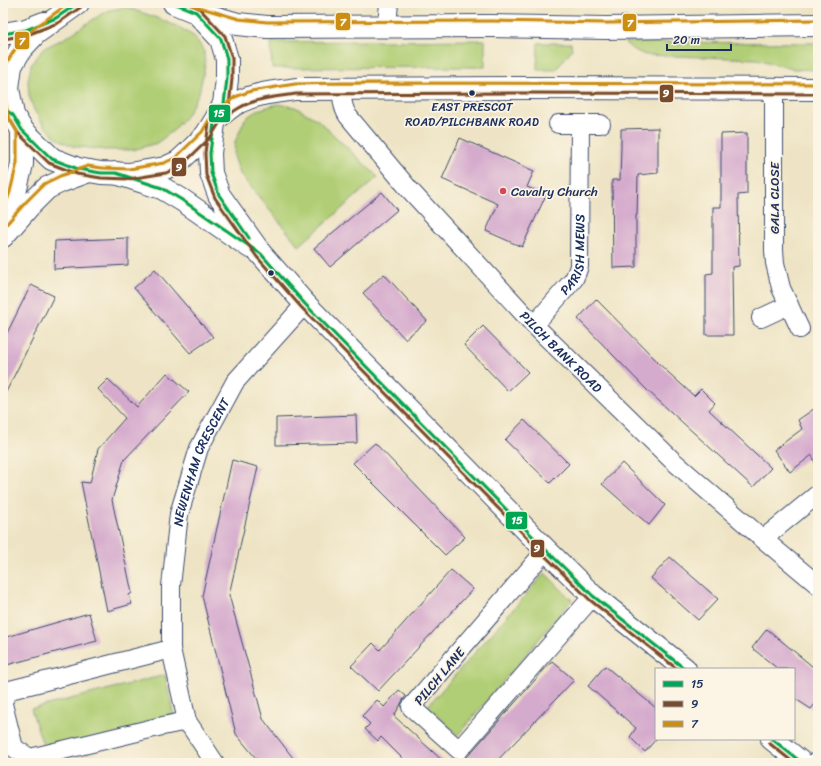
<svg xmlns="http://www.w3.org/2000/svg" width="821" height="766" font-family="Sriracha,sans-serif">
<rect width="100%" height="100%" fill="#fcf5e5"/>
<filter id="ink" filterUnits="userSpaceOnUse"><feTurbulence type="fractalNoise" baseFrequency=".025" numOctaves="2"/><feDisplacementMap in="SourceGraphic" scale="8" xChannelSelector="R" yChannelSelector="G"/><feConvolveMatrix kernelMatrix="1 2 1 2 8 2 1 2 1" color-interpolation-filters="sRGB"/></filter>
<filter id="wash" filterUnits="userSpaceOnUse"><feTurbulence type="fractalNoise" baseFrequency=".012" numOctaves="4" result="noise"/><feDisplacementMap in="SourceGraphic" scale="16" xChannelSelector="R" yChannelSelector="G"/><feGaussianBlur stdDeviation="0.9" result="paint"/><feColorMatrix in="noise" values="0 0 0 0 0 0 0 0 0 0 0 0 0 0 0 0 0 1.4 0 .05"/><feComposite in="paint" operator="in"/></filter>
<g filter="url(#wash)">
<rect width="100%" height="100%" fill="#eee4c5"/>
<path fill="#b0ce75" stroke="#667e6a" d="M125 7 152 16 179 27 195 37 204 51 205 65 199 93 187 115 174 130 157 143 133 150H105L72 146 58 139 45 127 35 112 29 96 28 81 31 65 44 48 65 38 106 11Z
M485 40V67L272 68 271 42Z
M624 42 818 43V70L792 69 757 59 645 55 632 49Z
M538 43H571L572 49 556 70H537Z
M278 104 295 107 318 120 378 177 299 246 240 174 234 156 235 142 245 119 257 110Z
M545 573 572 600 458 735 427 707Z
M165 675 174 717 46 754 31 709Z"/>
<g id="blocks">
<path fill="#d5abcd" d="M658 128V173L638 175 637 215H636V267L613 268 612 180H620L621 147V129Z
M747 133V194L738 195 739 266 732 267 733 335H706V274L713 273V207H721V134Z
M460 138 534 171 527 187 546 195 522 247 486 231 498 204 442 179Z
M382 192 397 210 330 267 314 248Z
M128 238V265L54 269 55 241Z
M155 269 213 337 190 353 134 288Z
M384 274 427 321 405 339 363 293Z
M31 285 54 296 3 398V341Z
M596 299 658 362H657L694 396 701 389 715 403 709 410 771 468 753 487 647 390 578 319Z
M483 326 528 372 508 391 464 345Z
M167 373 189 392 124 460 112 500 132 593 129 595 132 604 107 611 81 482 90 483 98 449 125 418 98 389 108 379 137 407Z
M818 406V467L817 468 812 455 790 472 774 450 802 429 798 420Z
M356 415 357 443 276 445V418Z
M524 420 569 464 550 483 505 440Z
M375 443 465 537 445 555 353 463Z
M232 460 258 467 229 595 263 719 297 763H260L236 734 202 596Z
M622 463 665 505 649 525 602 484Z
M670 557 718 599 698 620 651 578Z
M451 570 473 589 378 691 351 666 373 643 380 650Z
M89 613 97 641 3 666V638Z
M767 629 818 671V700L811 709 794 698V669H778L752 648Z
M552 661 574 680 495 763H460L467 757Z
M605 666 656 708V739L645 752 630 737 636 728 588 686Z
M399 690 406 696 403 700 394 716 445 763H407L381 737 378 741 365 729 370 724 362 716 377 700 384 707Z"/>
</g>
</g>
<g filter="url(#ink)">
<use href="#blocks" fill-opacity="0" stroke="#3b4a6d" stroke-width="1"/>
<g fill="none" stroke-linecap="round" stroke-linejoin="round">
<g stroke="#3b4a6d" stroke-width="20">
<g id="minor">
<path d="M387 26 389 3"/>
<path id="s1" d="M342 88C342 98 342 107 348 116L408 188 534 325 672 460 763 539 818 585"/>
<path d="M774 89V250L775 263 781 288 800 329"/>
<path d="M558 124H601"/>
<path d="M761 318 789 305"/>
<path id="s2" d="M534 325 574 279 577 272 579 266 580 124"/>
<path d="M763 539 818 494"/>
<path d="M546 550 411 707 459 750 593 596"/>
<path d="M3 700 10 690 171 649"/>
<path d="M3 704 14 748 30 758 158 727 187 721"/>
<path id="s3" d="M215 763 187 721 171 649V586L179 514 199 448 235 382 305 304"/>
<path d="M816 763 818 760"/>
</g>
</g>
<g stroke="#3b4a6d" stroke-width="24">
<path id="tertiary" d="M214 123 210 153 211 173 219 195 261 254 305 304 546 550 593 596 685 669
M116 173 162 188 182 200 250 247
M3 226 15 193 22 164V130
M3 236 30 205 47 188 62 181 89 171
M772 739 802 763"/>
</g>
<g stroke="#3b4a6d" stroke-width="24">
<path id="trunk" d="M78 3 36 33 21 49 11 66 8 88 13 115 22 130 52 159 78 169 101 173 129 174 165 168 178 162 190 151 206 135 216 119 224 104 227 79V59L221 39 196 12 174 3
M196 12 238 24 267 27 492 26 606 28 818 25
M3 34 26 30 44 23
M216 119C223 113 231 106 239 102 256 93 277 92 296 89L522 88 818 89"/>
</g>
<use href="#minor" stroke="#fff" stroke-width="18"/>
<use href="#tertiary" stroke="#fff" stroke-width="22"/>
<use href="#trunk" stroke="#fff" stroke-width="22"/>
<g stroke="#fcf5e5" stroke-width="6">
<path id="bus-1" d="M174 3 196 12 221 39 227 59V79L224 104 214 123 210 153 211 173 219 195 249 238
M3 34 26 30 56 18 78 3
M3 108 13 115 22 130 52 159 78 169 101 173H116L162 188 182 200 261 254 305 304 546 550 593 596 685 669
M772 739 802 763"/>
</g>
<g stroke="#fcf5e5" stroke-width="6">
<path id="bus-2" d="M4 39 27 35 58 23 81 7
M3 114 9 118 18 133 49 163 77 174 101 178 129 179 166 173 181 166 210 138 220 122 229 106 232 79V58L225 36 199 8 187 3
M209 122 205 153 206 175 215 198 257 257 301 307 543 554 590 600 677 669
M219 123C226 117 232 112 239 108 256 98 277 97 296 94L522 93 818 94
M769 743 794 763"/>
</g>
<g stroke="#fcf5e5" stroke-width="6">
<path id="bus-3" d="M187 3 198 7 239 19 267 22 492 21 606 23 818 20
M3 211 10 192 17 163V131L8 116 3 88 6 64 17 46 32 30 69 3
M3 228 26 202 44 184 60 176 88 166 102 168 129 169 164 163 175 158 202 132 212 115 235 97 251 91 295 84 342 83 818 84"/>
</g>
<use href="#bus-1" stroke="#00a651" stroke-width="3"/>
<use href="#bus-2" stroke="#7a4b2a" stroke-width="3"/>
<use href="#bus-3" stroke="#cb8e13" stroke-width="3"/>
</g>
</g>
<g fill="#1b2f5e" stroke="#fcf5e5" stroke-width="1.5">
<circle cx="472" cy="93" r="3.5"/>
<circle cx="271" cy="273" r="3.5"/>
</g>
<circle fill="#d1495b" stroke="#fcf5e5" stroke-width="1.5" cx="503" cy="191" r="4"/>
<g text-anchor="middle" stroke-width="3.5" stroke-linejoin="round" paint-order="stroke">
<g font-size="12" fill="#1b2f5e" stroke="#fcf5e5">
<text x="472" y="111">EAST PRESCOT<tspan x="472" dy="15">ROAD/PILCHBANK ROAD</tspan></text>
</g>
<g font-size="13" fill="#1b2f5e" stroke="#fcf5e5" text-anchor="start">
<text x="511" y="196">Cavalry Church</text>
</g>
<g font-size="13" fill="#1b2f5e" stroke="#fcf5e5">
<text transform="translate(774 198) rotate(-90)" y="5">GALA CLOSE</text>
<text dy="5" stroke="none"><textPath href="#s2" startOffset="85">PARISH MEWS</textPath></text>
<text dy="5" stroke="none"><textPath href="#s1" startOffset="347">PILCH BANK ROAD</textPath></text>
<text dy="5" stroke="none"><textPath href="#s3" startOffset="316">NEWENHAM CRESCENT</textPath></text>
<text transform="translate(439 676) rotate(-50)" y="5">PILCH LANE</text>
</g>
</g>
<g stroke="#fcf5e5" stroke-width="1.5">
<rect x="335" y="12" width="16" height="19" rx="4" fill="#cb8e13"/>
<rect x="622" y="13" width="15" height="19" rx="4" fill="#cb8e13"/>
<rect x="14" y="31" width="16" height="19" rx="4" fill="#cb8e13"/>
<rect x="659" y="84" width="15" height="19" rx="4" fill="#7a4b2a"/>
<rect x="208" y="104" width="23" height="19" rx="4" fill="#00a651"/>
<rect x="171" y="157" width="16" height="20" rx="4" fill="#7a4b2a"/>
<rect x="505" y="511" width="23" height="19" rx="4" fill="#00a651"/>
<rect x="530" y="539" width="15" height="19" rx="4" fill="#7a4b2a"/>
</g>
<g font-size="11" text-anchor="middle" font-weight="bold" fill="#fff">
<text x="343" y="26">7</text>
<text x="630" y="27">7</text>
<text x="22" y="45">7</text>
<text x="666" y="97">9</text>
<text x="219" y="117">15</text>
<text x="179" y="171">9</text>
<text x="517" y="524">15</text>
<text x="537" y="552">9</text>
</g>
<rect width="821" height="766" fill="none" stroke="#fcf5e5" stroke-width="16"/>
<rect x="655" y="668" width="140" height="72" fill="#fcf5e5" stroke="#a2a6af"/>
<rect x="663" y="681" width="20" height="6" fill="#00a651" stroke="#a2a6af"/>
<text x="691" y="688" font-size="12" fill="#1b2f5e">15</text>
<rect x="663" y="701" width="20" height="6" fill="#7a4b2a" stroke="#a2a6af"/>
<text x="691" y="708" font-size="12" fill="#1b2f5e">9</text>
<rect x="663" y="721" width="20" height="6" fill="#cb8e13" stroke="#a2a6af"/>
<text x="691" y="728" font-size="12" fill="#1b2f5e">7</text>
<path d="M667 44v6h64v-6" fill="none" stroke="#1b2f5e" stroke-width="2"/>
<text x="673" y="44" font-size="12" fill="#1b2f5e" stroke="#fcf5e5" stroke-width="3" paint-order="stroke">20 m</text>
</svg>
